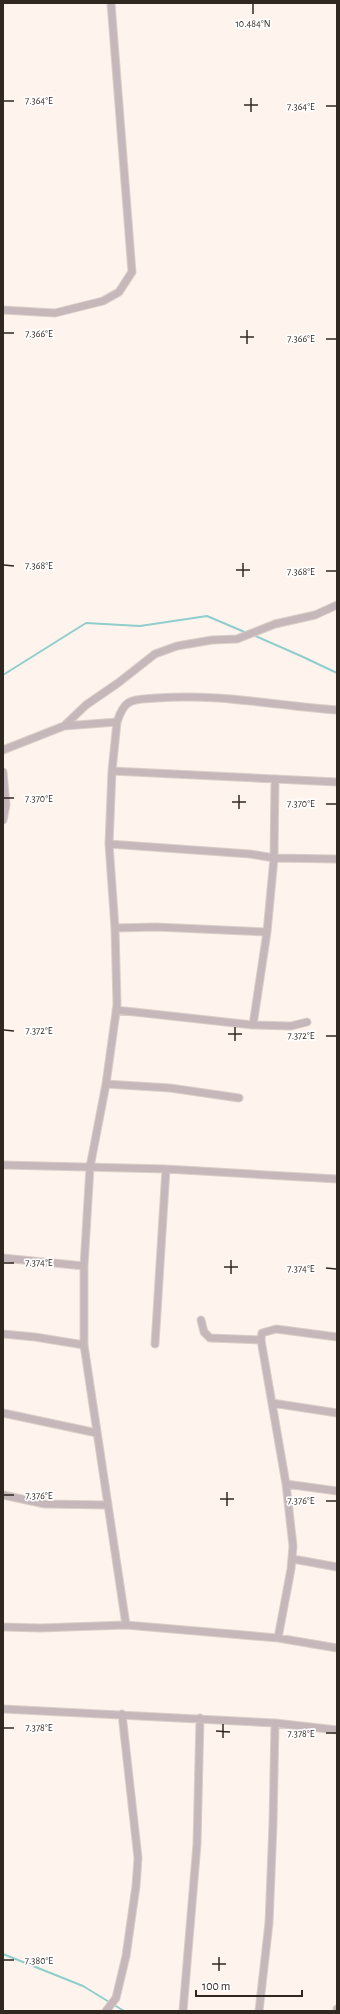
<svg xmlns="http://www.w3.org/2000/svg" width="340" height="2014" font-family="'Alegreya Sans',sans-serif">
<rect width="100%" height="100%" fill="#fff4ed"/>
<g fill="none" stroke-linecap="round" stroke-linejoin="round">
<path stroke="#8fcecd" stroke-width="2" d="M253 635 301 656 337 673
M3 675 86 623 140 626 207 616 247 633
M3 1954 83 1986 124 2011"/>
<g stroke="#dacfc8" stroke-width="9">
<path id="street" d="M3 310 55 313 103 301 119 292 132 272 111 3
M117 722 112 771 109 844 115 928 117 1005 106 1084 90 1167 84 1266V1345L126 1625
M64 726 86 705 118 683 155 654 177 646 212 640 237 639 275 624 315 615 337 605
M3 750 64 726 117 722C119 716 122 707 128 703 135 698 148 699 157 698 218 693 277 706 337 710
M112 771 337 782
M3 772 6 805 3 820
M109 844 250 854 274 858 337 859
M115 928 156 927 267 932
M116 1010 253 1025 291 1026 307 1022
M253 1025 267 932 274 858 275 779
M106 1084 170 1088 239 1098
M3 1165 166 1169 337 1179
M3 1258 84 1266
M201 1320 204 1332 210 1338 261 1340
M3 1334 35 1337 84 1345
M155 1344 166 1169
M272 1403 337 1413
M3 1413 97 1433
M286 1484 337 1491
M3 1495 45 1504 108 1505
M293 1559 337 1567
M3 1627 40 1628 126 1625 278 1638 337 1648
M278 1638 291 1569 293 1546 286 1484 261 1340 262 1333 276 1329 337 1337
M3 1709 275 1723 337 1730
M106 2011 116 1998 126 1956 136 1886 138 1858 122 1714
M183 2011 197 1844 200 1718
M259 2011 269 1923 273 1824 275 1723
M337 2011V2009"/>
</g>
<use href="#street" stroke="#c6b7ba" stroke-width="7"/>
</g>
<path fill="none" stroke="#312721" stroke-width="1.5" d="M253 14V4M4 101H14M244 105H258M326 106H336M251 112V98M4 333H14M240 337H254M326 339H336M247 344V330M4 565 14 566M236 570H250M326 571H336M243 577V563M4 798H14M232 802H246M326 804H336M239 809V795M4 1030 14 1031M228 1034H242M326 1036H336M235 1041V1027M4 1263H14M224 1267H238M326 1268 336 1269M231 1274V1260M4 1495H14M220 1499H234M326 1501H336M227 1506V1492M4 1728H14M216 1731 230 1732M326 1733H336M223 1738V1724M4 1960H14M212 1964H226M219 1971V1957"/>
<g font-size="10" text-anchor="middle" fill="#312721" stroke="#fff" stroke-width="3.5" stroke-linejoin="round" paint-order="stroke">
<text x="253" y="27">10.484°N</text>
<text x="39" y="104">7.364°E</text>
<text x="301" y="110">7.364°E</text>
<text x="39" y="337">7.366°E</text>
<text x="301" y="342">7.366°E</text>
<text x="39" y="569">7.368°E</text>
<text x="301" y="575">7.368°E</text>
<text x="39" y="802">7.370°E</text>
<text x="301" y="807">7.370°E</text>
<text x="39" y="1034">7.372°E</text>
<text x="301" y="1039">7.372°E</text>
<text x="39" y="1266">7.374°E</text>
<text x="301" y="1272">7.374°E</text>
<text x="39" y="1499">7.376°E</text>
<text x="301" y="1504">7.376°E</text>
<text x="39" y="1731">7.378°E</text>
<text x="301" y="1737">7.378°E</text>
<text x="39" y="1964">7.380°E</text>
</g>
<rect width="340" height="2014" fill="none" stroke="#312721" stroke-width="8"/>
<path d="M196 1990v6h106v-6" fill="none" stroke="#312721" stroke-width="2"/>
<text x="202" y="1990" font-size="12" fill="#312721" stroke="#ffffff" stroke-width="3" paint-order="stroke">100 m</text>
</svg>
